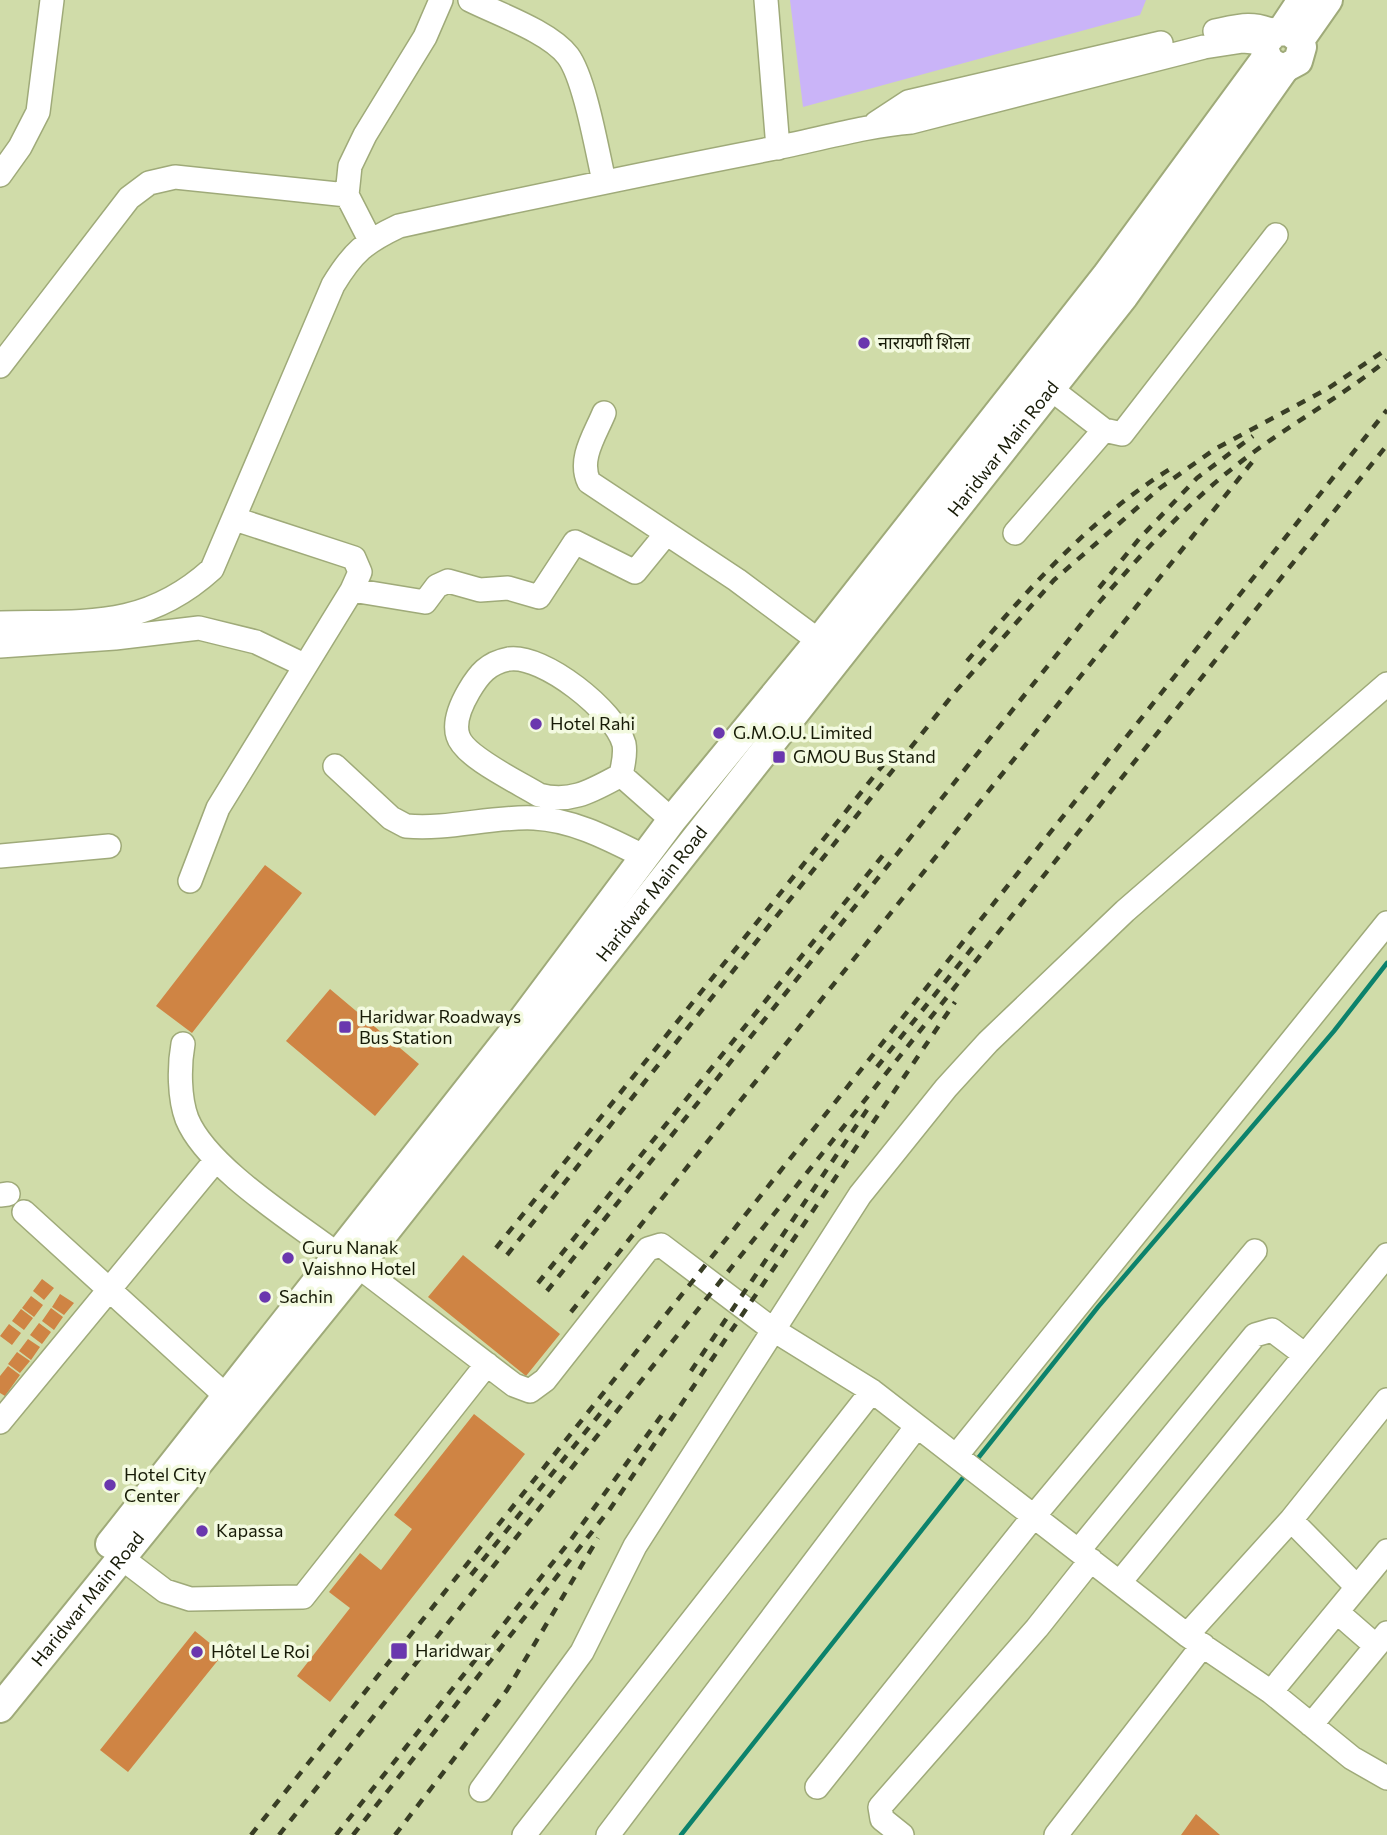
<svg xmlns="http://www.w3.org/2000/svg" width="1387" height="1835" font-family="Commissioner,'Noto Sans Devanagari',sans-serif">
<rect width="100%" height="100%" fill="#d0dca9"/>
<path fill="#cab4f8" d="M790 0H1146L1140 15 803 107Z"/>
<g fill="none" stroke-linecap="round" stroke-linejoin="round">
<path stroke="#0c826c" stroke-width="4.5" d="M975 1462 1098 1307 1334 1031 1387 963
M681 1835 966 1474"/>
</g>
<path fill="#cf8444" d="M265 865 302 893 192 1033 156 1006Z
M330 989 419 1064 375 1116 286 1041Z
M463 1255 560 1334 526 1376 428 1297Z
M42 1279 54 1288 44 1300 33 1291Z
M60 1294 74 1303 64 1315 52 1307Z
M31 1296 43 1305 34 1317 22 1308Z
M51 1308 63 1317 54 1330 42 1321Z
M21 1309 33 1318 24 1330 12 1321Z
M39 1323 51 1332 42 1344 30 1335Z
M9 1324 21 1333 12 1345 0 1336Z
M28 1339 40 1347 31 1360 19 1351Z
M17 1352 30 1361 20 1373 8 1364Z
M8 1366 20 1375 5 1396 0 1393V1376Z
M474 1414 525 1454 330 1702 297 1676 350 1608 329 1592 360 1553 381 1570 412 1529 394 1515Z
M195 1631 223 1654 128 1772 100 1750Z
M1196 1814 1220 1835H1181Z"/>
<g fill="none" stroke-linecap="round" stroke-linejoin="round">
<g stroke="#9faa79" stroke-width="26">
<path id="minor" d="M470 0C498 14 550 32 568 56 585 79 597 151 604 181
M766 0 778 148
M1215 31C1238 26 1253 21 1275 32
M876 123 908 102 1161 43
M0 175 20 147 38 112 52 0
M370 240 347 195 350 166 365 135 425 37 441 0
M0 366 129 198 149 183 175 177 347 195
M1051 389 1104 430 1122 434 1276 235
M604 413C595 435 578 459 589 482L737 580 819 641
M1015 533 1104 430
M352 590 425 602 437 586 448 581 480 590 508 588 539 597 575 542 635 572 666 534
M0 623C84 621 145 630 212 569L333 285C353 252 365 242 399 226 523 199 646 173 770 149 818 140 863 126 911 122L1204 47 1243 41 1265 43
M0 646 115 638 199 628 256 642 304 665
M335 766 391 818 406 826C449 830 491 816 534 818 574 820 609 839 645 857
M621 775C593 790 571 804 539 795 520 783 464 757 458 736 453 721 462 703 469 691 479 674 488 663 509 659 543 654 615 711 624 744 626 755 623 764 621 775L672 820
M0 856 109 846
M190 881 218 808 352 590 360 572 354 558 235 519
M183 1044C179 1066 179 1098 187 1119 207 1168 295 1222 338 1255
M0 1195 8 1194
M24 1212 237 1406
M358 1266 514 1385 530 1391 545 1380 648 1249 661 1245 772 1329 872 1391 1187 1635 1271 1692 1352 1758 1387 1778
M0 1422 216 1160
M956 1456 1387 923
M1291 1520 1356 1586
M1079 1550 1255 1335 1272 1330 1305 1355
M123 1559 165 1591 190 1599 303 1597 487 1364
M1120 1582 1387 1255
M1337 1612 1376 1646
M1187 1635 1291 1520 1387 1400
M1271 1692 1387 1551
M1311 1725 1387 1633
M817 1787 1034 1516 1255 1251
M481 1790 582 1652 635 1546 860 1195 946 1088 988 1042 1125 911 1387 684
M524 1835 872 1391
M608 1835 917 1426
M902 1835 882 1819 880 1807 1037 1628 1091 1560
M1056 1835 1203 1645"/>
</g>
<g stroke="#9faa79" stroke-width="32">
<g id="major">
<path d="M1282 30 1302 0"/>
<path d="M1300 40 1289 31 1275 32 1265 43C1264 58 1271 66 1285 68L1298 61 1302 47 1300 40 1328 0"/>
<path d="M110 1544 515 1030 672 820 819 641 1106 276 1266 58"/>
<path id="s1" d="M0 1708 366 1256 1124 296 1285 68"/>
</g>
</g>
<use href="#minor" stroke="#fff" stroke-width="23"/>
<use href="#major" stroke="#fff" stroke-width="28"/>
<path stroke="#393e25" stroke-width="4.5" stroke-dasharray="9 9" stroke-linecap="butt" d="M1099 588 1139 539 1197 478 1253 436
M967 661C1029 588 1092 516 1175 466
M877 1067 973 947
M496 1248 883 765
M507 1255 955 692 1054 580 1160 488 1215 449 1327 389 1387 349
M538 1283 888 849
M547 1291 1095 607C1140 556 1185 505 1238 464 1286 426 1340 398 1387 360
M571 1312 1253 461
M691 1371 871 1104
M471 1575 611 1400
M251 1835 1387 410
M279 1835 1387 445
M336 1835 570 1541 664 1412
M353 1835 610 1509 955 1002
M395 1835 507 1690 598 1538"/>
</g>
<g fill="#6a37ae" stroke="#f3fae0" stroke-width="2.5">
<circle cx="864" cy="343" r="7"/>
<circle cx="536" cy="724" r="7"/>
<circle cx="719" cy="733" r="7"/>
<rect x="772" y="750" width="14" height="14" rx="3.5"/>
<rect x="338" y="1020" width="14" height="14" rx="3.5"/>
<circle cx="288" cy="1258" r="7"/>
<circle cx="265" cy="1297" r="7"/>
<circle cx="110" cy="1485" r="7"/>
<circle cx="202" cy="1531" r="7"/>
<rect x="390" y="1642" width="18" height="18" rx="3.5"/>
<circle cx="197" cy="1652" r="7"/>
</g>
<g text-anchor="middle" stroke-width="7" stroke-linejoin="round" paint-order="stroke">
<g font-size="18" fill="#171b07" stroke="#f3fae0" text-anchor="start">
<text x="878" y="349">नारायणी शिला</text>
<text x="550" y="730">Hotel Rahi</text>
<text x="733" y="739">G.M.O.U. Limited</text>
<text x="793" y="763">GMOU Bus Stand</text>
<text x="359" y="1023">Haridwar Roadways<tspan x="359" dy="21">Bus Station</tspan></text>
<text x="302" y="1254">Guru Nanak<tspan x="302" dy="21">Vaishno Hotel</tspan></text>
<text x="279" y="1303">Sachin</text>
<text x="124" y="1481">Hotel City<tspan x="124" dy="21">Center</tspan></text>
<text x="216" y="1537">Kapassa</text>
<text x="415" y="1657">Haridwar</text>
<text x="211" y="1658">Hôtel Le Roi</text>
</g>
<g font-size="18" fill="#171b07" stroke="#f3fae0">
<text dy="6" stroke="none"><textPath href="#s1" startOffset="1610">Haridwar Main Road</textPath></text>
<text dy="6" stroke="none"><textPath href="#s1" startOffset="1043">Haridwar Main Road</textPath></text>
<text dy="6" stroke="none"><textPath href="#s1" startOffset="140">Haridwar Main Road</textPath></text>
</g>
</g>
</svg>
